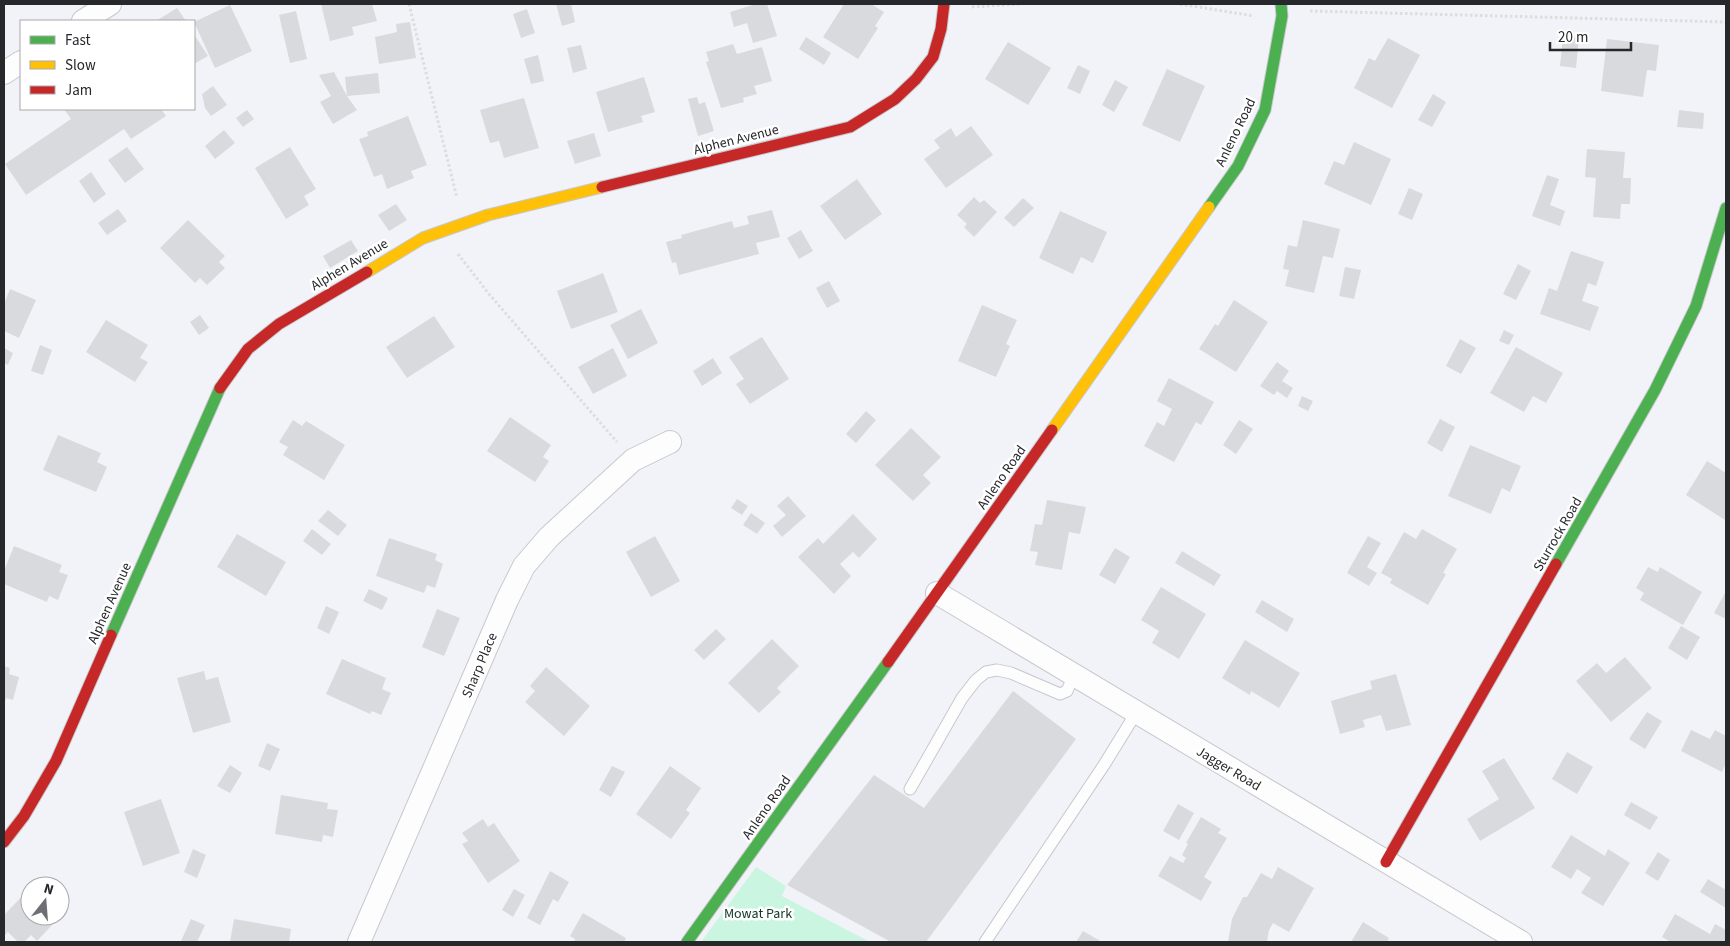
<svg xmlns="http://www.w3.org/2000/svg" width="1730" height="946" font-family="'Source Sans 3',sans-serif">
<rect width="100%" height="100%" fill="#f2f3f8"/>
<path fill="#c9f5e1" d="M756 867 786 886 782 896 870 942H701Z"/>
<path fill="#d9dade" d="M321 4H372L377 21 352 27 354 35 330 41Z
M556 4H571L575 22 562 26Z
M756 4H767L777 36 753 43 747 23 734 27 730 12Z
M844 4H871L884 12 875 26 878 28 858 59 823 37Z
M230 5 252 51 215 68 194 22Z
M177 8 186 21H156Z
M527 9 535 33 521 38 513 14Z
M296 11 307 59 290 63 279 15Z
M410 22 416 58 379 64 375 37 397 32 396 24Z
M194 34 208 56 194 64Z
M1563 36 1579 37 1576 68 1560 66Z
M806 37 831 53 824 65 799 49Z
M1388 38 1420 55 1392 108 1354 88 1369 58 1375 61Z
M1607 39 1659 45 1656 71 1647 70 1643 97 1601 91Z
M1008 42 1051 68 1028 105 985 79Z
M733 44 737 54 762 47 772 81 754 86 757 94 743 98 744 102 721 108 706 62 709 61 706 52Z
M581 45 587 69 573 73 567 48Z
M538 55 544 81 531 84 524 59Z
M1078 65 1090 71 1080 94 1067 88Z
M1167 69 1205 86 1180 142 1142 125Z
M334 72 347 96 345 77 378 73 380 93 347 96 357 110 333 124 320 102 331 96 319 75Z
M644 77 655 112 641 116 643 122 608 132 596 92Z
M1115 80 1128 87 1114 112 1102 105Z
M213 86 227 105 211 116 205 108 202 94Z
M1433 94 1446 102 1432 127 1418 120Z
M697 97 699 104 705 102 714 131 698 136 688 99Z
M524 98 539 148 504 158 499 141 490 143 480 110Z
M64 109H161L166 116 131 139 124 129 26 195 5 164 71 119Z
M247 110 254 119 243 127 236 118Z
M1679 110 1704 113 1703 129 1677 127Z
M408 116 427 165 411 171 414 178 387 189 382 174 374 177 359 139 368 136 367 132Z
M971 126 993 155 946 188 924 159 940 148 934 140 951 128 956 137Z
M224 130 235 143 215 159 205 146Z
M594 133 601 156 575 164 567 141Z
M1354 142 1391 159 1371 205 1324 184 1334 161 1344 165Z
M127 147 144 169 125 183 108 160Z
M290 147 316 189 304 196 309 205 286 219 255 168Z
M1587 149 1625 152 1623 178H1631L1630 204H1621L1620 219 1593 217 1596 178 1585 177Z
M91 172 106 194 94 203 79 181Z
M1547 175 1559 179 1550 205 1565 211 1560 226 1532 216Z
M857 179 882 214 845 240 820 206Z
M1409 188 1423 194 1412 220 1398 214Z
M974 197 980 203 984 200 997 212 974 237 964 227 967 224 957 215Z
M1023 198 1034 208 1014 227 1004 218Z
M396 204 407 220 389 231 378 215Z
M118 209 127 221 107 235 98 223Z
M772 210 780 237 756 243 759 254 679 275 676 262 672 263 666 242 682 238 681 235 732 221 734 228 749 224 747 216Z
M1060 211 1107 232 1093 263 1081 257 1073 274 1039 258Z
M188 220 225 256 219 262 225 268 207 285 200 278 195 283 160 248Z
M1303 220 1340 229 1333 258 1323 256 1314 293 1285 286 1289 270 1283 269 1288 245 1297 247Z
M801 230 813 251 799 259 787 238Z
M351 240 358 251 330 268 323 256Z
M1571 251 1604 262 1596 286 1588 283 1582 301 1599 307 1590 331 1540 314 1549 288 1557 291Z
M1518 264 1531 271 1516 300 1503 294Z
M1345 267 1361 270 1354 299 1339 296Z
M603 273 618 312 571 329 557 291Z
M829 281 840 301 827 308 816 288Z
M10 289 36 300 19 338 4 331V304Z
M1234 300 1268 322 1236 372 1199 349 1215 324 1218 326Z
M982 305 1017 320 1006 344 1010 346 996 377 958 361Z
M641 309 658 343 628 359 610 325Z
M200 315 209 328 199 335 190 322Z
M434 316 455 347 407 378 386 347Z
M106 320 148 345 140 358 148 362 135 382 86 352Z
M1504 330 1514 335 1509 345 1499 341Z
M762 337 789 379 750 404 736 384 744 379 729 357Z
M1460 339 1476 348 1461 374 1446 366Z
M40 345 52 350 43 375 31 371Z
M1516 347 1563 373 1546 403 1533 396 1524 412 1490 393Z
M4 348 13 353 8 365 4 363Z
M613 348 627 376 593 394 578 367Z
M713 358 722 373 702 386 693 371Z
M1277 362 1289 371 1282 381 1293 388 1287 398 1277 391 1274 395 1260 386Z
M1169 378 1214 402 1201 425 1196 422 1174 462 1144 446 1157 422 1164 426 1172 409 1157 401Z
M1302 396 1313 401 1308 411 1298 406Z
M866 411 876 420 856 443 846 434Z
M510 417 551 445 543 457 549 461 535 482 487 451Z
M1440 419 1455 427 1442 452 1427 443Z
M293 420 302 426 306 421 345 445 324 480 283 455 288 447 279 442Z
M1239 420 1253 429 1236 454 1223 445Z
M911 428 941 457 923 475 931 483 913 501 875 465Z
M58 435 101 453 97 462 107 467 96 492 43 470Z
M1470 445 1521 466 1510 492 1502 488 1491 514 1448 496Z
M1707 461 1726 473V518L1725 520 1686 495Z
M788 496 806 516 782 537 773 526 786 515 777 506Z
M737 499 748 506 742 515 731 508Z
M1047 500 1086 507 1080 534 1069 532 1062 570 1035 565 1038 552 1030 551 1035 524 1042 525Z
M328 510 347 525 338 536 318 521Z
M751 513 765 523 757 534 743 525Z
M853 514 877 539 859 558 853 552 840 564 851 576 834 594 798 557 818 538 823 544Z
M312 529 331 544 322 555 303 541Z
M1422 529 1457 549 1443 573 1446 574 1428 605 1390 583 1392 579 1381 573 1404 532 1416 539Z
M237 534 286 562 266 596 217 567Z
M655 536 680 581 651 597 626 552Z
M1368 536 1381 543 1367 567 1377 573 1369 586 1347 573Z
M389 538 437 554 435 560 443 564 435 588 427 585 424 593 376 576Z
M14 546 62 565 59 572 68 575 58 600 49 596 47 602 4 584V571Z
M1115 548 1130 557 1115 584 1099 575Z
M1182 551 1221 575 1214 586 1175 563Z
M1648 567 1658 572 1660 567 1702 592 1683 625 1640 600 1644 593 1636 588Z
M1161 587 1206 614 1179 659 1152 643 1159 631 1141 620Z
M369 589 388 598 382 610 363 601Z
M1726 591V619L1714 613Z
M1262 600 1294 619 1287 632 1255 612Z
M326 606 339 612 329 634 317 628Z
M437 609 460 618 444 656 422 647Z
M1681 626 1700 637 1687 660 1668 648Z
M716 629 726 639 704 660 694 650Z
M772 639 799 666 777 688 781 692 759 713 728 683Z
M1245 640 1300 673 1279 708 1251 691 1250 695 1222 678Z
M1625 657 1652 688 1611 722 1576 681 1597 663 1606 673Z
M342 659 386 678 382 689 391 693 381 715 372 711 370 714 326 694Z
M4 666 10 668 9 674 19 677 13 700 6 698 5 702Z
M546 667 590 706 564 736 525 702 535 691 530 686Z
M204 671 206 680 218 677 231 722 193 733 177 678Z
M1396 674 1411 725 1386 731 1381 715 1363 720 1365 727 1340 734 1331 701 1372 689 1370 681Z
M1013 691 1076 739 926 942H891L787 885 874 775 924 808Z
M1647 712 1662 721 1645 749 1629 739Z
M1691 730 1710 739 1715 730 1726 736V763L1722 772 1681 751Z
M267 743 280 749 270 771 258 766Z
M1567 752 1593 767 1577 794 1552 779Z
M1504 758 1535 808 1480 841 1467 819 1499 799 1482 771Z
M230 765 242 773 230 793 217 786Z
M612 766 625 772 611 797 599 790Z
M670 766 701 788 686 810 690 813 671 839 636 814Z
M281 795 328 803 327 809 338 810 333 837 323 835 322 842 275 834Z
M161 799 180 853 143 866 124 812Z
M1631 802 1658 817 1650 830 1624 815Z
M1178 804 1194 813 1179 840 1163 831Z
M1201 817 1221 829 1218 833 1227 838 1204 877 1212 882 1201 901 1158 876 1170 856 1183 863 1186 858 1182 855 1188 844 1186 843Z
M483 819 488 827 494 823 520 861 488 883 462 844 468 841 462 833Z
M1571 835 1605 856 1608 849 1630 863 1603 906 1581 893 1591 878 1577 869 1571 879 1551 867Z
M193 849 206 855 197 878 184 872Z
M1658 852 1670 860 1658 881 1645 873Z
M1278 867 1314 888 1289 932 1273 923 1269 930 1267 942H1228L1232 919 1243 897H1247L1261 873 1272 879Z
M550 871 569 882 558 902 553 899 540 925 527 918Z
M1708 879 1726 890V908L1700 892Z
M36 881 41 886H32Z
M30 888V916H60V904L66 910 37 941 31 935 24 942H18L8 932 4 936V915Z
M514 889 525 895 513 917 502 910Z
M583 913 626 938 624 942H574L575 939 570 936Z
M1675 914 1710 934 1715 924 1726 930V942H1671L1662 937Z
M191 919 205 925 197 942H183L181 941Z
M234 919 291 929 289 942H230Z
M1363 922 1389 938 1387 942H1351Z
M1083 931 1102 942H1076Z"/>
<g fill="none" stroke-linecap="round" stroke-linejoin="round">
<g stroke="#c7c8cc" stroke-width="13">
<path id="lane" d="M910 789 962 698 976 680 986 672 997 670 1011 673 1060 694 1067 691 1074 675
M985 942 1104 765 1136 713"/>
</g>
<g stroke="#c7c8cc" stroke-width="24">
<path id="street" d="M83 21 110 4
M4 73 21 62
M937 593 1521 942
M359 942 507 600 524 566 549 537 633 460 670 442"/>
</g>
<g stroke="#c7c8cc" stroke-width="13">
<path id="fast" d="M1209 207 1238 166 1265 110 1282 16 1281 4
M1556 564 1655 390 1696 306 1726 208
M111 635 220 388
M687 942 888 662"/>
</g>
<g stroke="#c7c8cc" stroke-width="13">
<path id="slow" d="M367 272 423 238 488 215 602 187
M1052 430 1209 207"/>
</g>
<g stroke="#c7c8cc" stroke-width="13">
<path id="jam" d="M602 187 850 127 895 99 916 79 933 57 941 29 944 4
M220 388 248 349 279 324 367 272
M888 662 1052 430
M4 842 24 816 56 761 111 635
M1386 862 1556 564"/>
</g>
<path stroke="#ddddde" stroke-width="3" stroke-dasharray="2.5 2.5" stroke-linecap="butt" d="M409 4 457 198
M1180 4 1254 16
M972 7 1021 4
M1310 11 1726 22
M458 254 489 294 617 442"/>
<use href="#lane" stroke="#fdfdfe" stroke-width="11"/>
<use href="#street" stroke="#fdfdfe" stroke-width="22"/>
<use href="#fast" stroke="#4caf50" stroke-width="11"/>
<use href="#slow" stroke="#ffc107" stroke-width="11"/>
<use href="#jam" stroke="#c62828" stroke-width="11"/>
</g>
<g text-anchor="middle" stroke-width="5" stroke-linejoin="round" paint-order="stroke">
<g font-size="14" fill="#27282c" stroke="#fff">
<text transform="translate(1235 132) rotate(-64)" y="5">Anleno Road</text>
<text transform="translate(736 139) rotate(-14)" y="5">Alphen Avenue</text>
<text transform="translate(349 264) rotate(-31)" y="5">Alphen Avenue</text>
<text transform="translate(1001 477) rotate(-55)" y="5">Anleno Road</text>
<text transform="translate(1557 534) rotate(-60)" y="5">Sturrock Road</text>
<text transform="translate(109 603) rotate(-66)" y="5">Alphen Avenue</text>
<text transform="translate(479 665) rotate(-67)" y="5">Sharp Place</text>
<text transform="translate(1229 768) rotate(31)" y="5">Jagger Road</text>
<text transform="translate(766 807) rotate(-55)" y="5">Anleno Road</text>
</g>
<g font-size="14" fill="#113928" stroke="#fff">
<text x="758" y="918">Mowat Park</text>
</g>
</g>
<rect width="1730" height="946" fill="none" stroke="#27282c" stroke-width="10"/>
<rect x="20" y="20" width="175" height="90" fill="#ffffff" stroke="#a9a9ab"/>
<rect x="30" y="36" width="25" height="8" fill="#4caf50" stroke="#a9a9ab"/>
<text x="65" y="45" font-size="15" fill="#27282c">Fast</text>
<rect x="30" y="61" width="25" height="8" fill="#ffc107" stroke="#a9a9ab"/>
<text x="65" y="70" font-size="15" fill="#27282c">Slow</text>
<rect x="30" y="86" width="25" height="8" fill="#c62828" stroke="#a9a9ab"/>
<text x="65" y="95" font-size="15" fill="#27282c">Jam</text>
<g transform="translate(45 901) rotate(17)"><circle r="24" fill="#ffffff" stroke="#a9a9ab"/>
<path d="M0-4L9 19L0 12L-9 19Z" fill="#6e6f73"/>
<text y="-8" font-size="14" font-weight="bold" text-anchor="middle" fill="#27282c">N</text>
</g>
<path d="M1550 42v8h81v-8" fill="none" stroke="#27282c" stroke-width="2.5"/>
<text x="1558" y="42" font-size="15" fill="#27282c" stroke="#ffffff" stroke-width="4" paint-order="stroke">20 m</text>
</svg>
